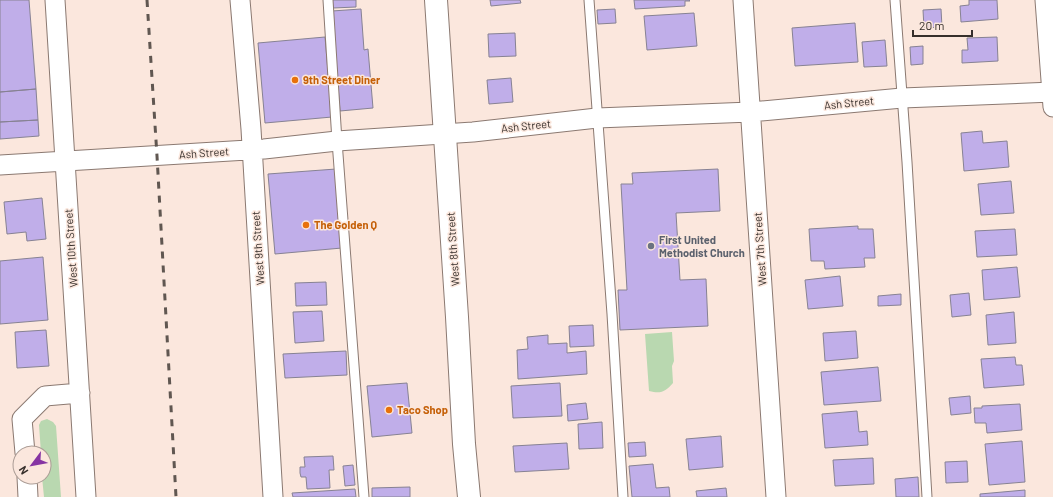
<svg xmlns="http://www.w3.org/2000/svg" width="1053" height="497" font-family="Barlow,sans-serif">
<rect width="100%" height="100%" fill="#fbe7dd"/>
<path fill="#b9d8b0" d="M672 332 674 361 672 366 673 383C665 392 661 394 649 391L645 334Z
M47 419 53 422 56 426 61 497H44L42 477H44V453H41L39 425 41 421Z"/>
<path fill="#c0aee9" stroke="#878293" d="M0 0H29L36 89 0 92Z
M332 0H356V7L333 8Z
M490 0H520L521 3 491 6Z
M634 0H689L690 1H685V6L635 9Z
M969 0H997L998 19 961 22 960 6 969 5Z
M361 9 364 50 368 49 373 108 340 111 332 11Z
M615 9 616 23 598 24 597 10Z
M941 9 942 27 924 28 923 10Z
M694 13 697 46 647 50 644 16Z
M855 23 858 62 795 66 792 28Z
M515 33 516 56 489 57 488 34Z
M325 37 332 117 265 123 258 43Z
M997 37 998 61 962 63V50H968L967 38Z
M885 40 887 66 864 67 862 42Z
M923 46V64L911 65 910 47Z
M511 78 513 102 489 104 487 80Z
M36 89 38 120 0 122V92Z
M38 120 39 136 0 139V122Z
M982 131 983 143 1007 141 1009 167 964 171 961 133Z
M336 169 342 248 275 254 268 174Z
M718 169 720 211 676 213 680 280 706 279 708 326 620 330 618 290H627L621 184H633L632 173Z
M1011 181 1014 213 981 215 978 184Z
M42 198 46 239 27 241 26 232 7 234 4 202Z
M858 226V229H873L875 258H864L865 267 825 269 824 261H811L809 229Z
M1015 229 1017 255 977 257 975 231Z
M43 257 48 320 0 324V261Z
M1017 267 1020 297 984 300 982 270Z
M840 276 843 306 808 309 805 280Z
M326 282 327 305 296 306 295 283Z
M969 293 971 315 952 317 950 295Z
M901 294V305L878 306V296Z
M322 311 324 341 295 343 293 312Z
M1014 312 1016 343 988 345 986 315Z
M593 325 594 346 570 347 569 326Z
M46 330 49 366 17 368 15 332Z
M856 331 858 358 825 361 823 333Z
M548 335V344L567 343V353L586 351 587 374 518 379 517 350 528 349 527 337Z
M346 351 347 375 285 378 283 354Z
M1015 357 1016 365H1022L1024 385 984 388 981 359Z
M878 367 881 401 824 405 821 372Z
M407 383 412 433 372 437 367 386Z
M560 383 562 416 513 418 511 386Z
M970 396 971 413 951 415 949 398Z
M586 403 588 419 568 421 567 405Z
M1020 404 1022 430 987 433 986 423H975L974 408H982V406Z
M857 411 859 432 867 431 868 445 825 448 822 414Z
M602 422 603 448 579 449 578 424Z
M721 436 723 467 689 470 686 439Z
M1022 441 1025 482 989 485 985 444Z
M645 442 646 456 629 457 628 443Z
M567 443 569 469 515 472 513 446Z
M333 456 334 470H329L330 488 307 489 306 477H301L300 473V467H305L304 457Z
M873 458 874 484 835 486 833 460Z
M967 461 968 482 946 483 945 462Z
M653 464 656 488 669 487 670 497H632L629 466Z
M353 465 355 485 345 486 343 466Z
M918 477 919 497H896L895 479Z
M410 487V497H372V488Z
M726 488 727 497H697L696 491Z
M355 489 356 497H293L292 493Z
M1025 490V497H980V494Z"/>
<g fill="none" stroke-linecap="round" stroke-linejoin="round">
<g stroke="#8b7971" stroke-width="11">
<path id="service" d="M328 0 337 141 364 497
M589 0 612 314 623 497
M895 0 907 162 927 497"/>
</g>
<g stroke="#8b7971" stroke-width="21">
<path id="minor" d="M55 0 86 497
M240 0 251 129 273 497
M743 0 776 497
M1045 0 1053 107
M0 165 264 149 337 141 473 132 597 118 751 112 902 98 1053 92
M25 453 22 419 45 396 80 393
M27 477 28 497"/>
</g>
<g stroke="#8b7971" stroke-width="24">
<path id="secondary" d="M436 0 457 317 464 444 469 497"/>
</g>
<use href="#service" stroke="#fff" stroke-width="9"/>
<use href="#minor" stroke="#fff" stroke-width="19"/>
<use href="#secondary" stroke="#fff" stroke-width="22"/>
<path stroke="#605751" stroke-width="3" stroke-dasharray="7 7" stroke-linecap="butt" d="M147 0 157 156 176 497"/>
</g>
<g fill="#e8710a" stroke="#fbe7dd" stroke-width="1.5">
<circle cx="295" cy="80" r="4"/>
<circle cx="306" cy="225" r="4"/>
<circle cx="389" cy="410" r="4"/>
</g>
<circle fill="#6b7280" stroke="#fbe7dd" stroke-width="1.5" cx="651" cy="246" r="4"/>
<g text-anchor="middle" stroke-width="3" stroke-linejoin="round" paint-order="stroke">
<g font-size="11" font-weight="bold" fill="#c56008" stroke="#fbe7dd" text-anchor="start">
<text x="303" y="84">9th Street Diner</text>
<text x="314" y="229">The Golden Q</text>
<text x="397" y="414">Taco Shop</text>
</g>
<g font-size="11" fill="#362f2b" stroke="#fbe7dd">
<text transform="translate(849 103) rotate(-6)" y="4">Ash Street</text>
<text transform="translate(526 126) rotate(-6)" y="4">Ash Street</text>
<text transform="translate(204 153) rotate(-4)" y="4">Ash Street</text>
<text transform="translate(71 248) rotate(-94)" y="4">West 10th Street</text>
<text transform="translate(258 248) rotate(-94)" y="4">West 9th Street</text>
<text transform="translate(453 249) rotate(-94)" y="4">West 8th Street</text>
<text transform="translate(760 249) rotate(-94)" y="4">West 7th Street</text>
</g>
<g font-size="11" font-weight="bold" fill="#5b616d" stroke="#fbe7dd" text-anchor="start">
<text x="659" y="244">First United<tspan x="659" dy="13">Methodist Church</tspan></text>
</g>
</g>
<g transform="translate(32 465) rotate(238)"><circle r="19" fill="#fbe7dd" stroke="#ac9d96"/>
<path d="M0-3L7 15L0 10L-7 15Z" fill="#8634a3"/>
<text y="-6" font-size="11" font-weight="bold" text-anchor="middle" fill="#362f2b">N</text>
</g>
<path d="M913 30v6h59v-6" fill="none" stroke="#362f2b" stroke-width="2"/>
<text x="919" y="30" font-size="12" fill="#362f2b" stroke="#fbe7dd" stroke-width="3" paint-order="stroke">20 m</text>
</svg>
